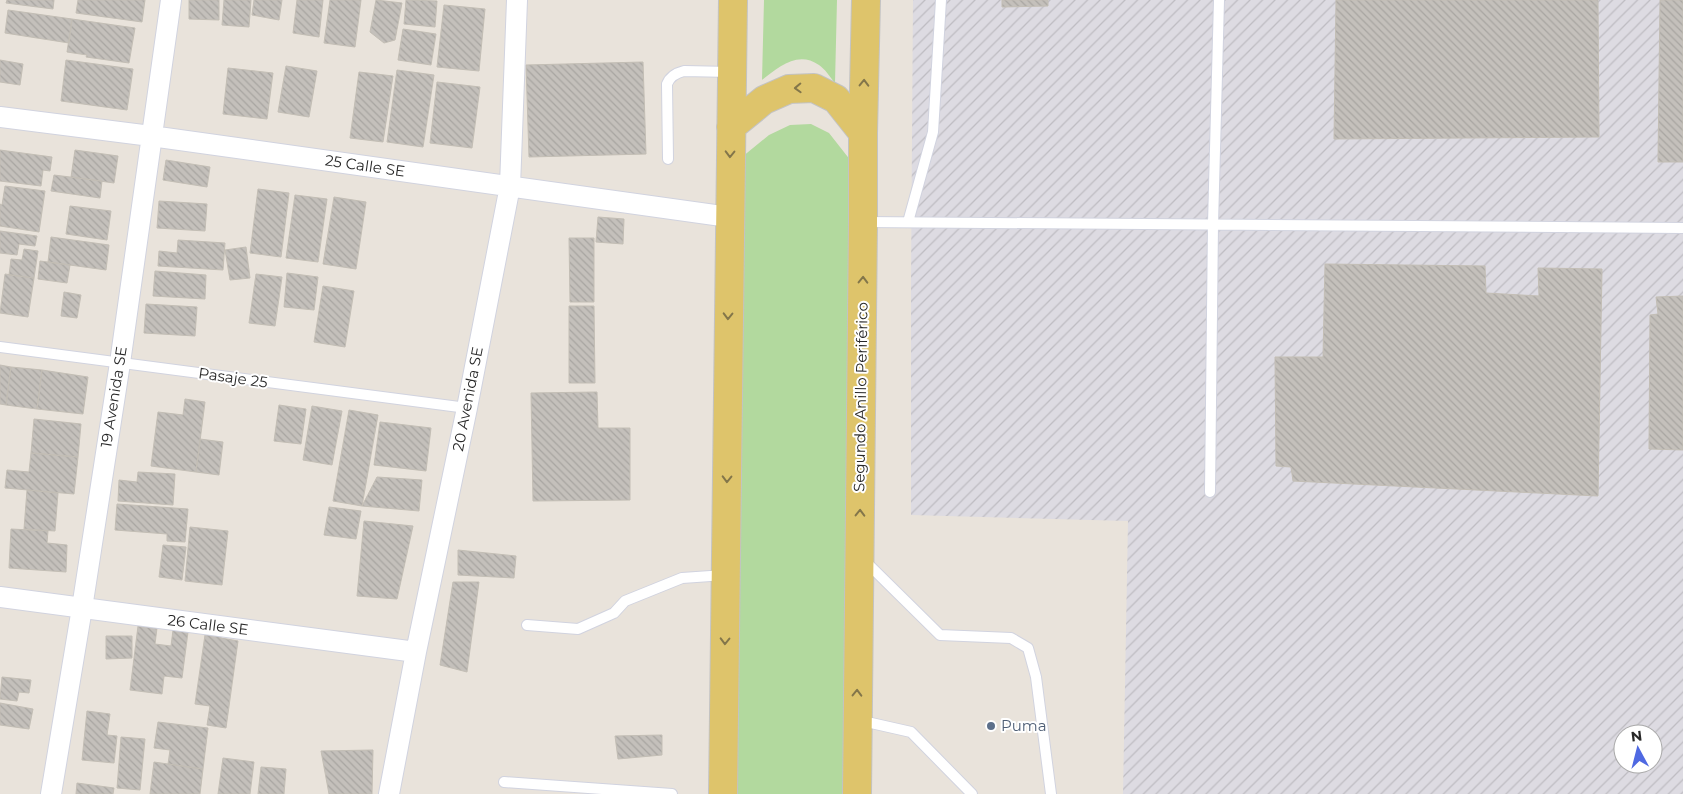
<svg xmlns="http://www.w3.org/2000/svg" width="1683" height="794" font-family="Montserrat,sans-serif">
<defs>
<pattern id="industrial-furrows" width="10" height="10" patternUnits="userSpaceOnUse" patternTransform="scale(1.25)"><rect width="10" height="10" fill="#dddbe2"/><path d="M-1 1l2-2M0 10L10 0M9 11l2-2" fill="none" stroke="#bebcc2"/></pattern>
<pattern id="building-back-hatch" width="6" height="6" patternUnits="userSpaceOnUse" patternTransform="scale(1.25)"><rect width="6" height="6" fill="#c4c0bb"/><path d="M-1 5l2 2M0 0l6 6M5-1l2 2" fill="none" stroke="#a8a5a1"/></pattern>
</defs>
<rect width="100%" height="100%" fill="#e9e3db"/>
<path fill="url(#industrial-furrows)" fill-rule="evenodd" d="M913 0H1683V794H1123L1128 521 911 515V282ZM1623 734H1653V764H1623Z"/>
<path fill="#b2d99e" d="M764 0H837L835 83C830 77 825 69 819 65 798 50 778 67 762 80Z
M811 124 829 133 851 161 844 794H734L742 157 769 135 790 125Z"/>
<path fill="url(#building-back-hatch)" stroke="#c3beb5" d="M7 0H54L53 9 6 3Z
M78 0H145L142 22 76 13Z
M189 0H219V20L189 19Z
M224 0H251L249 27 222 25Z
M254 0H282L279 20 252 15Z
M297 0H323L319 37 293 33Z
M330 0H361L355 47 324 43Z
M376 0 402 3 395 40 384 43 370 32Z
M406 0 437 1 435 27 404 24Z
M1002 0H1048V6L1002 7Z
M1336 0H1598L1599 137 1334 139Z
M1660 0H1683V162H1658Z
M444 5 485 9 479 71 437 67Z
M8 10 72 19 69 43 5 33Z
M72 19 135 28 129 63 86 57 87 55 67 52Z
M403 29 436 34 431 65 398 60Z
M0 60 23 64 20 85 0 82Z
M66 60 133 69 127 110 61 101Z
M643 62 646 154 529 157 526 65Z
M286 66 317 71 309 117 278 112Z
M228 68 273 73 267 119 223 114Z
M397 70 434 75 423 147 387 142Z
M359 72 393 76 383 142 350 138Z
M437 82 480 87 472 148 430 143Z
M0 150 52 157 50 171 43 170 41 186 0 181Z
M75 150 118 156 114 183 71 177Z
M166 160 210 167 207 187 163 180Z
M54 175 102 181 100 198 51 191Z
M5 186 45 191 39 232 0 226V204L2 205Z
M258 189 289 193 281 257 250 253Z
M295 195 327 199 318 262 286 258Z
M334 197 366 202 356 269 323 264Z
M159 201 207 204 205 231 157 228Z
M70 206 111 211 107 240 66 234Z
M598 217 624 219 623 244 596 242Z
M0 231 37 236 35 246 19 244 17 255 0 253Z
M51 237 109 245 106 270 48 262Z
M569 238H594V302H570Z
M178 240 225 243 223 270 158 266 159 251 177 253Z
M246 247 250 278 230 280 225 250Z
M24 249 38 251 34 278 9 275 11 259 22 260Z
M40 261 70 265 67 283 38 279Z
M1325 264 1485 266 1486 293 1539 296 1538 268 1602 269 1598 496 1293 481 1291 467 1276 466 1275 357H1323Z
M155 271 206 275 205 299 153 296Z
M287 273 318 277 314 310 284 307Z
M5 274 34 278 28 317 0 313Z
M256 274 282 277 275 326 249 323Z
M323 286 354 291 345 347 314 342Z
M64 292 81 295 77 318 61 316Z
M1683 296V450L1649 449 1650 315 1658 314 1656 297Z
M146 304 197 307 195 336 144 333Z
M569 306H594L595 383H569Z
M0 365 11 367 6 405 0 404Z
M11 367 42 370 37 409 6 405Z
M42 370 88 377 83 414 37 409Z
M597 392 598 428H630V500L533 501 531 393Z
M185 399 205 402 196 472 151 466 158 412 183 415Z
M279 405 306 409 301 444 274 441Z
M312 406 342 411 332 465 303 460Z
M349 410 378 415 362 506 333 501Z
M34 419 81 424 78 457 31 453Z
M380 422 431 428 426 471 374 465Z
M200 439 223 442 219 475 196 472Z
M31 453 78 457 74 494 5 488 7 470 29 472Z
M138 472 175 474 173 505 118 501 119 480 137 482Z
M377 477 422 480 419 511 362 506Z
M27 490 58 493 55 531 24 529Z
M117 504 188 509 185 542 167 541V534L115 530Z
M329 507 361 511 356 539 324 535Z
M364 521 413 526 397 599 357 596Z
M190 527 228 531 222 585 185 581Z
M11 529 48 531 47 543 67 545 66 572 9 568Z
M163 545 186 547 182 580 159 577Z
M458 550 516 556 514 578 458 575Z
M453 582H479L467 672 440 665Z
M138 626 157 628 155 644 171 646 173 630 188 632 182 678 164 676 162 694 130 690Z
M206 628 222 630 221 638 238 641 226 728 207 725 210 706 195 704Z
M106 636H132V658L106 659Z
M2 677 31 680 29 693 19 692 17 701 0 699Z
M0 703 33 709 29 729 0 725Z
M87 711 110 714 107 735 117 736 114 763 82 760Z
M158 722 208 728 203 769 168 764 170 750 154 748Z
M662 735V755L618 759 615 736Z
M121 737 145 739 140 790 117 788Z
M373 750 372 794H329L321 751Z
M223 758 254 762 250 794H218Z
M154 762 203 769 200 794H150Z
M261 767 286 769 284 794H258Z
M77 783 114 788 113 794H76Z"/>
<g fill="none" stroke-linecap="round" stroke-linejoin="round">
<g stroke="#d1d3df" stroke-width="12">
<path id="lane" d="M668 159 667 84C670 76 676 73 684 71L731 72
M864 222 1683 228
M908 222 933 132 941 0
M0 347 467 408
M1210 492 1213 224 1219 0
M864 560 940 635 1011 638 1028 648 1036 677 1051 794
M527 625 578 629 614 613 625 601 682 578 725 575
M858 720 911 732 972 794
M504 782 672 794"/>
</g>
<g stroke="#d1d3df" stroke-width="22">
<path id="street" d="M0 117 151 136 729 217
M0 597 416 652
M51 794 82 608 120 363 171 0
M389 794 416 652 467 408 510 186 517 0"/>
</g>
<g stroke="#c3c3c3" stroke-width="30">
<path id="primary" d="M731 127 764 100 789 89 814 88 836 99 863 133
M723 794 733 0
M857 794 863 222V133L866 0"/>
</g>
<use href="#lane" stroke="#fff" stroke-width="10"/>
<use href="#street" stroke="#fff" stroke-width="20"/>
<use href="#primary" stroke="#dec46b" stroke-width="28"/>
</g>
<defs><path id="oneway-chevron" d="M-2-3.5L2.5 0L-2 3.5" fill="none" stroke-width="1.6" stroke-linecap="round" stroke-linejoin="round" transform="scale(1.25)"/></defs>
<g stroke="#83764a">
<use href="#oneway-chevron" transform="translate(864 83) rotate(-89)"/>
<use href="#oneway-chevron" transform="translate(798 88) rotate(178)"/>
<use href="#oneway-chevron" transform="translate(730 154) rotate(91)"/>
<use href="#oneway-chevron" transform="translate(863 280) rotate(-89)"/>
<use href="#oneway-chevron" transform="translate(728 316) rotate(91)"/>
<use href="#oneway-chevron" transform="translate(727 479) rotate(91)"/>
<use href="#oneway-chevron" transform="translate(860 513) rotate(-89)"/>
<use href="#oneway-chevron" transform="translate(725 641) rotate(91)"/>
<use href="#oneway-chevron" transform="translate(857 693) rotate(-89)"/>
</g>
<circle fill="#5c6f8a" stroke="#fff" stroke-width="2" cx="991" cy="726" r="5"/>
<g text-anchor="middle" stroke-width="4" stroke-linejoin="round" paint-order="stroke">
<g font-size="15" fill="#282828" stroke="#fff">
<text transform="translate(365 166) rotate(8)" y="5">25 Calle SE</text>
<text transform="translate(233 378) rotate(8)" y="5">Pasaje 25</text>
<text transform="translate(114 397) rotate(-81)" y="5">19 Avenida SE</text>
<text transform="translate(861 397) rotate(-89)" y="5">Segundo Anillo Periférico</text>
<text transform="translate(468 399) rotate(-79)" y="5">20 Avenida SE</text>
<text transform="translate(208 625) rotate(7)" y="5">26 Calle SE</text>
</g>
<g font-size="15" fill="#4e5e75" stroke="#fff" text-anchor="start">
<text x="1001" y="731">Puma</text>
</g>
</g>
<g transform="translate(1638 749) rotate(353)"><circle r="24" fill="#ffffff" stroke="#a9a9a9"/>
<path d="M0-4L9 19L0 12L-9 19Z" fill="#4f69e2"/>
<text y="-8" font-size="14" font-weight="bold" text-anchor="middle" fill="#282828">N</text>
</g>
</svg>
